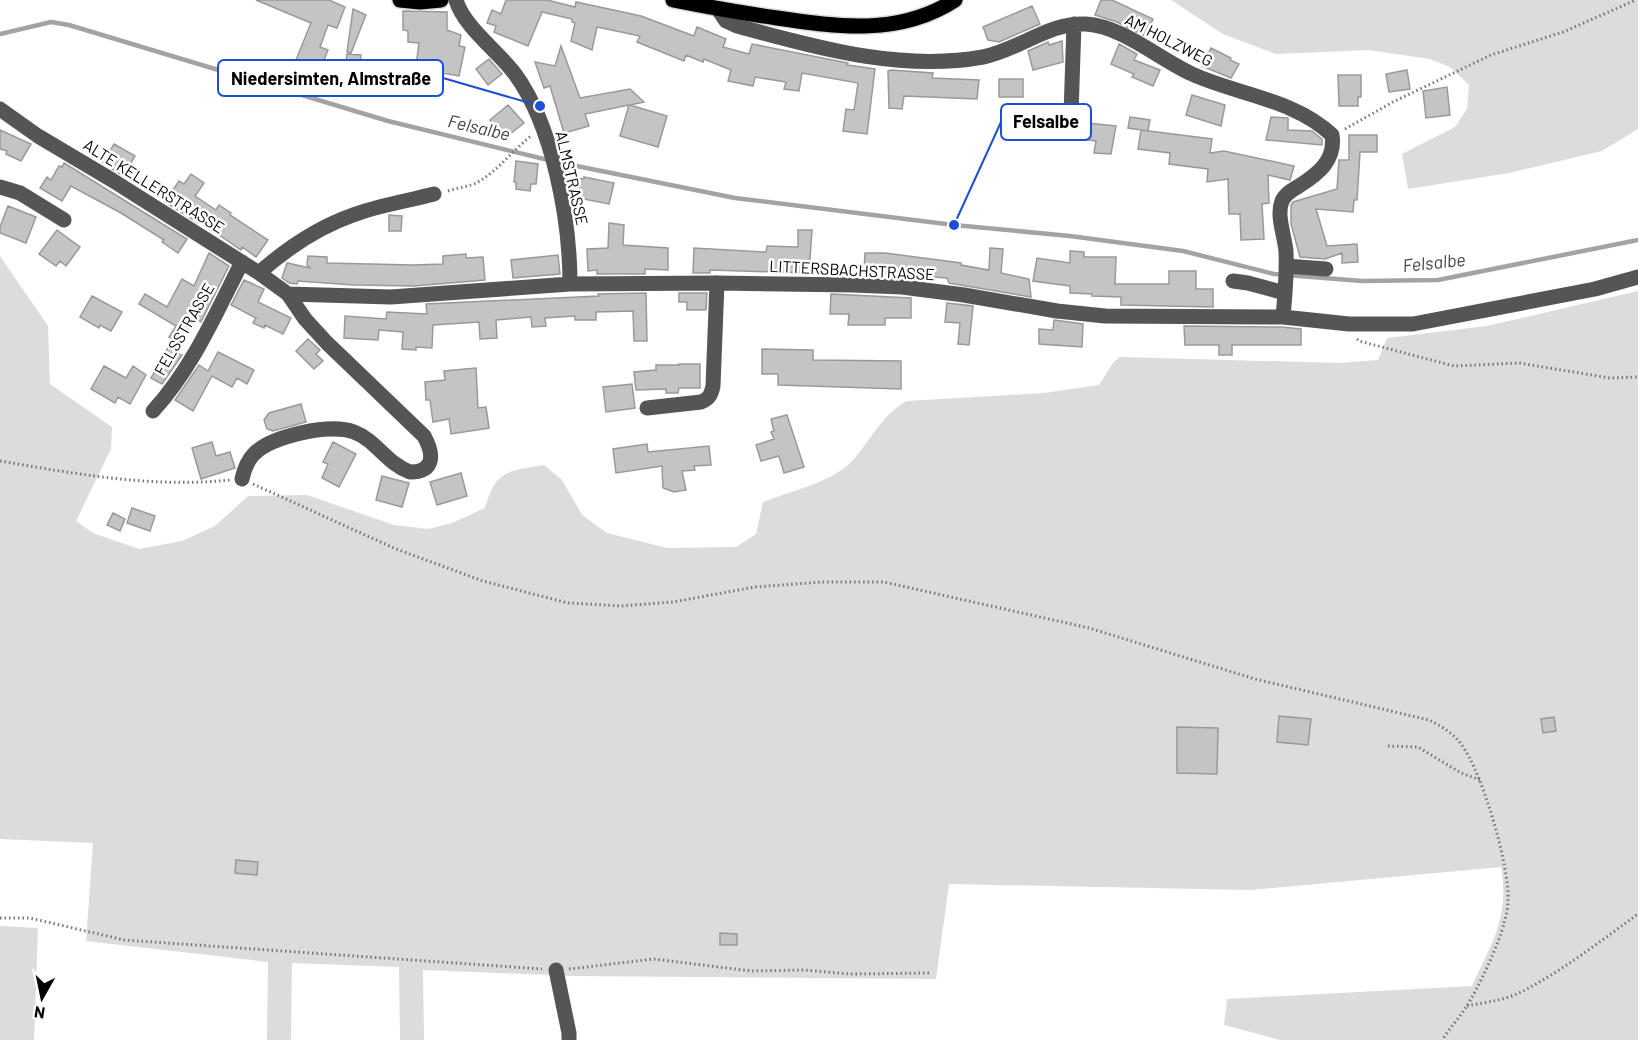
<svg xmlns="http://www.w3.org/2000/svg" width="1638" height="1040" font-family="Barlow,sans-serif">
<rect width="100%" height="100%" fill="#fff"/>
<path fill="#dcdcdc" d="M1171 0H1638V129L1602 151 1509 173 1408 189 1402 154 1455 127 1467 109 1469 85 1450 67 1430 59 1368 50 1276 54 1223 34Z
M0 256 48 326 50 384 112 427 111 449 76 521 93 533 139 549 182 541 215 526 248 496 307 495 394 525 428 529 452 523 485 508C496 470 508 471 544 465L562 480 582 515 607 533 667 548 736 547 756 534 763 502C788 492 828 483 848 465 869 445 880 415 907 401L1044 393 1099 385 1113 363 1120 357 1340 363 1378 360 1387 338 1487 326 1638 291V1040H1280L1224 1025 1227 999 1472 986C1492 943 1510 916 1501 867L1250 890 949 884 936 979 575 976 423 970 424 1040H400L399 967 292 963 291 1040H267L268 962 86 941 93 843 0 839Z
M0 926 38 928 34 1040H0Z"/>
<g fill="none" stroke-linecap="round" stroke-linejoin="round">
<path stroke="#a3a3a3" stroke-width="4.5" d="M0 34 51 22 69 25 388 121 548 160
M557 162 735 198 954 225 1070 236 1183 251 1274 274 1362 281 1438 280 1638 240"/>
</g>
<path fill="#c4c4c4" stroke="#999" stroke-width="1.5" d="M256 0H329L345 7 337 28 328 25 320 47 328 50 315 82 291 72 311 23Z
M506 0H547L575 7 576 2 641 16 694 36 697 27 726 39 723 47 749 54 752 44 848 63 847 65 875 69 867 134 843 131 846 109 854 110 858 83 802 73 799 91 784 89 786 82 755 77 753 86 728 81 731 70 704 59 703 62 686 55 684 61 637 42 640 36 597 27 592 50 571 41 575 23 572 22V19L542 12 528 46 494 32 496 26 487 23 492 10 501 14Z
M1101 0H1112L1153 19 1145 36 1117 22 1095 15Z
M1032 6 1040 24 999 42 988 40 983 27Z
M353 9 366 15 351 53 347 52Z
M403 11 447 12V30L461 35 459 46 465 47 459 76 436 72 434 83 414 80 419 43 408 42V31L403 30Z
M1062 41 1063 62 1033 70 1028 51 1048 42 1049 45Z
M1119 44 1137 54 1134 60 1160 70 1153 86 1132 77 1134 74 1111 64Z
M561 46 580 98 630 89 644 102 630 105 667 116 658 147 620 136 629 105 585 114 589 126 564 133 550 86 544 88 535 62 555 66Z
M1211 48 1231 58 1230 60 1239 64 1231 78 1202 66Z
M347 54 361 55 357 87 343 85Z
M489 59 502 74 488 85 476 69Z
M891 70 933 73 932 78 979 80 977 99 904 96 902 109 889 108 888 71Z
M1407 70 1410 89 1389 92 1386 74Z
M1338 75H1361V97H1358V106H1339Z
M999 79H1023V97H999Z
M1447 87 1450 115 1426 118 1423 91Z
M1192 95 1225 105 1221 126 1186 115Z
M508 105 524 123 505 138 490 120Z
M1130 117 1150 120 1148 131 1128 128Z
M1271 117 1288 118V130L1312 131 1322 139V145L1266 140Z
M1077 122 1116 126 1111 154 1094 153 1096 141 1075 138Z
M0 130 31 144 21 161 6 154 7 151 0 149Z
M1141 130 1212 139 1210 153 1224 151 1294 166 1290 180 1268 175 1269 203 1262 204 1264 239 1241 240 1240 214H1229L1228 179 1207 182 1208 169 1169 164 1170 153 1138 149Z
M1349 135H1377V152H1360L1357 200H1354L1353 212 1316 209 1327 246 1357 244 1358 262 1342 263V253L1325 259 1300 257 1291 224V205L1293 202 1337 189 1339 160H1349Z
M114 144 135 156 123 176 103 163Z
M516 161 538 164 536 184H531L530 191 516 189V182H514Z
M64 163 187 239 178 253 162 242 164 240 121 213 71 186 62 201 40 188 47 177 51 180 59 166 62 167Z
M191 174 204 183 195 196 216 210 219 205 231 213 230 215 268 240 256 257 242 247 241 250 199 221 198 223 165 202 179 181 184 184Z
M584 177 614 183 609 204 573 197 577 178 584 179Z
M8 206 36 217 26 243 0 233V227Z
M389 215 402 216 401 231H389Z
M609 223 624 225 623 245 668 248V270L645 269V274H597V270L588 271 587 249 608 248Z
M57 230 80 247 66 266 60 261 56 266 39 254Z
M798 230H812L809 273 710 270V273H693L694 248 766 252 767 246 798 247Z
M990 248 1003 249 1001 273 1029 279 1031 297 949 283 947 278 864 272 865 253H885L961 263V265L989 270Z
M1070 251 1084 252V257H1116L1115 284H1169V271H1196V289H1213V307L1121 305V297L1092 296V294L1070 293V286L1033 281 1037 258 1070 263Z
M209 253 229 266 201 322 195 318 181 344 169 337 176 326 139 304 145 294 167 307 182 279 194 286Z
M466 254V258L483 257 485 280 414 286 354 285 298 281 297 284 289 283 282 278 287 263 310 268 307 265 308 256 327 257V263L413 265 443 264V256Z
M558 255 560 274 513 278 511 260Z
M244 280 264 289 258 302 291 318 283 334 265 325 264 328 253 323 256 318 231 305Z
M646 293 647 341H634L633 311 596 312V320H575V316L545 318 546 326 532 327 531 317 496 320 497 338 480 339 479 322 433 325 432 348 416 347V350L402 349 403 332 379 330 378 340 344 338 345 316 386 319 387 312 427 314 426 304 599 296 598 294Z
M679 293H707L706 310H687V302H679Z
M831 294 911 298V318H885V325H848L849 314H830Z
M92 296 122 312 111 331 100 325 99 328 80 317Z
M947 303 973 306 969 345 958 344 960 323 945 322Z
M1054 320 1083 324 1082 347 1039 344V329L1053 330Z
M1184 326 1282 327 1301 329V345H1232V355H1219V345H1185Z
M308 339 320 350 316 354 323 361 314 369 296 351Z
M170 344 179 349 177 353 182 355 162 384 151 378Z
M762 349 813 350V360L901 361V389L778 385V374H762Z
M218 352 254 370 247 384 237 378 232 387 212 376 193 411 175 400 199 365 208 371Z
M679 364H700V388H679L678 393H666V389L636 390 634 372 656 370V365H679Z
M104 366 126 378 133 366 146 375 130 404 118 397 115 403 91 389Z
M476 368 478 408 486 407 489 428 451 434 449 419 433 422 430 400H426L425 382 445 380 444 371Z
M632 384 635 408 606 412 603 387Z
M301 404 306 422 273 431 267 429 264 420 269 413Z
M787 415 804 467 784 473 779 456 761 461 756 445 774 439 771 432 774 431 771 419Z
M212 442 216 456 230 452 235 468 201 479 192 448Z
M333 442 356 454 339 487 322 478 328 464 323 462Z
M647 444 648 452 709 446 711 465 694 466 695 470 682 471 686 490 674 492 663 488 662 466 616 473 613 449Z
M461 473 467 496 437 505 430 482Z
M382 476 409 483 402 507 376 500Z
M132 508 155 516 150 531 127 523Z
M113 513 125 519 120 531 107 525Z
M1279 716 1311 719 1308 745 1277 742Z
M1554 717 1556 731 1543 733 1541 719Z
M1177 727 1218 728 1217 774 1177 773Z
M236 860 258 862 257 875 235 873Z
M720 933 737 934V945H720Z"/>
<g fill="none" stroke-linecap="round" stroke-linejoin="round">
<g stroke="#dbdbdb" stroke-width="18">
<path id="major" d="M400 0 420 2 441 0
M673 0C708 7 742 13 777 18 838 27 900 36 955 0"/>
</g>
<path stroke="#777" stroke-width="3" stroke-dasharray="1.5 3" stroke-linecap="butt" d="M1345 129 1393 102 1491 55 1563 32 1636 0
M448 191C457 188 467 187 476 183 497 172 512 151 531 136
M1357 339 1359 341 1454 366 1519 363 1610 378 1638 377
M0 461C76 474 153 488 230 480
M253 484 396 549 483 581 568 603 621 606 673 602 755 587 822 582H884L1089 628 1255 679 1429 720C1441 726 1453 733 1461 744 1482 771 1510 867 1508 901 1508 908 1506 916 1504 923 1500 942 1477 991 1466 1007 1459 1018 1450 1028 1442 1040
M1388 746 1418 747 1461 773 1480 780
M0 918H30L124 940 542 969
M569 969 654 959 751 971 804 970 850 974 929 973
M1467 1006C1487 1002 1507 1000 1525 990 1565 969 1602 940 1638 914"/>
<path stroke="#555" stroke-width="15" d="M456 0C464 27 498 51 515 74 553 126 570 220 570 284
M718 9 726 21 737 26C816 47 900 72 983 57 1019 50 1049 22 1086 24 1122 26 1159 59 1192 74 1238 95 1294 99 1332 135 1336 160 1318 174 1299 186 1292 190 1285 194 1282 201 1276 216 1285 236 1286 252 1287 273 1285 296 1283 317
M0 109 38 136 112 180 259 273 288 294 305 319 327 343 424 436C434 454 435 472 410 472 387 464 376 440 354 432 330 423 271 436 254 454 247 461 244 470 242 479
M1071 114 1074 24
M0 187 20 193 64 220
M1286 266 1326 269
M259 273C286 249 319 227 353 215 379 205 408 201 434 194
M1233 281 1248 283 1285 293
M288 294 391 297 570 284 717 283 853 285 902 287 964 295 1057 311 1105 316 1283 317 1349 324H1413L1595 289 1638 277
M647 408 701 402C709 399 711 395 713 386L717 283
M153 411C192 369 216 313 242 262
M556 970 569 1033V1040"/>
<use href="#major" stroke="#000" stroke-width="15"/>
</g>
<g text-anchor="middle" stroke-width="5" stroke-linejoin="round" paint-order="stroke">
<g font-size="16" fill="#000" stroke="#fff">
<text transform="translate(1169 40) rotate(27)" y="6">AM HOLZWEG</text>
<text transform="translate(572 178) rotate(77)" y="6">ALMSTRASSE</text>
<text transform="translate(154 186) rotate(32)" y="6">ALTE KELLERSTRASSE</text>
<text transform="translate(852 270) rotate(3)" y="6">LITTERSBACHSTRASSE</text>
<text transform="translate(184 329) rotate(-60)" y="6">FELSSTRASSE</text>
</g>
<g font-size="18" font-style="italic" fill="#444" stroke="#fff">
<text transform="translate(479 128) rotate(13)" y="6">Felsalbe</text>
<text transform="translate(1434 263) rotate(-6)" y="6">Felsalbe</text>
</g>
</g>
<path fill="none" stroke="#1d4ed8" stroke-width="2" d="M540 106L443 78M954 225L1001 122"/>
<g fill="#1d4ed8" stroke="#fff" stroke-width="2">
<circle cx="540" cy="106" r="6"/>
<circle cx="954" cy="225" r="6"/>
</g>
<g fill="#fff" stroke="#1d4ed8" stroke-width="2">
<rect x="218" y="60" width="225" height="36" rx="6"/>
<rect x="1001" y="104" width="90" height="36" rx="6"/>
</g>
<g font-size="18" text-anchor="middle" font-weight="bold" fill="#000">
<text x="331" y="85">Niedersimten, Almstraße</text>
<text x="1046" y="128">Felsalbe</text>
</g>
<g transform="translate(42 998) rotate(189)" stroke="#ffffff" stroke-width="4.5" paint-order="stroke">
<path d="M0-4.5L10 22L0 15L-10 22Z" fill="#000000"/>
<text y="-9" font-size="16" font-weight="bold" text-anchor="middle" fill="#000000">N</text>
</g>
</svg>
